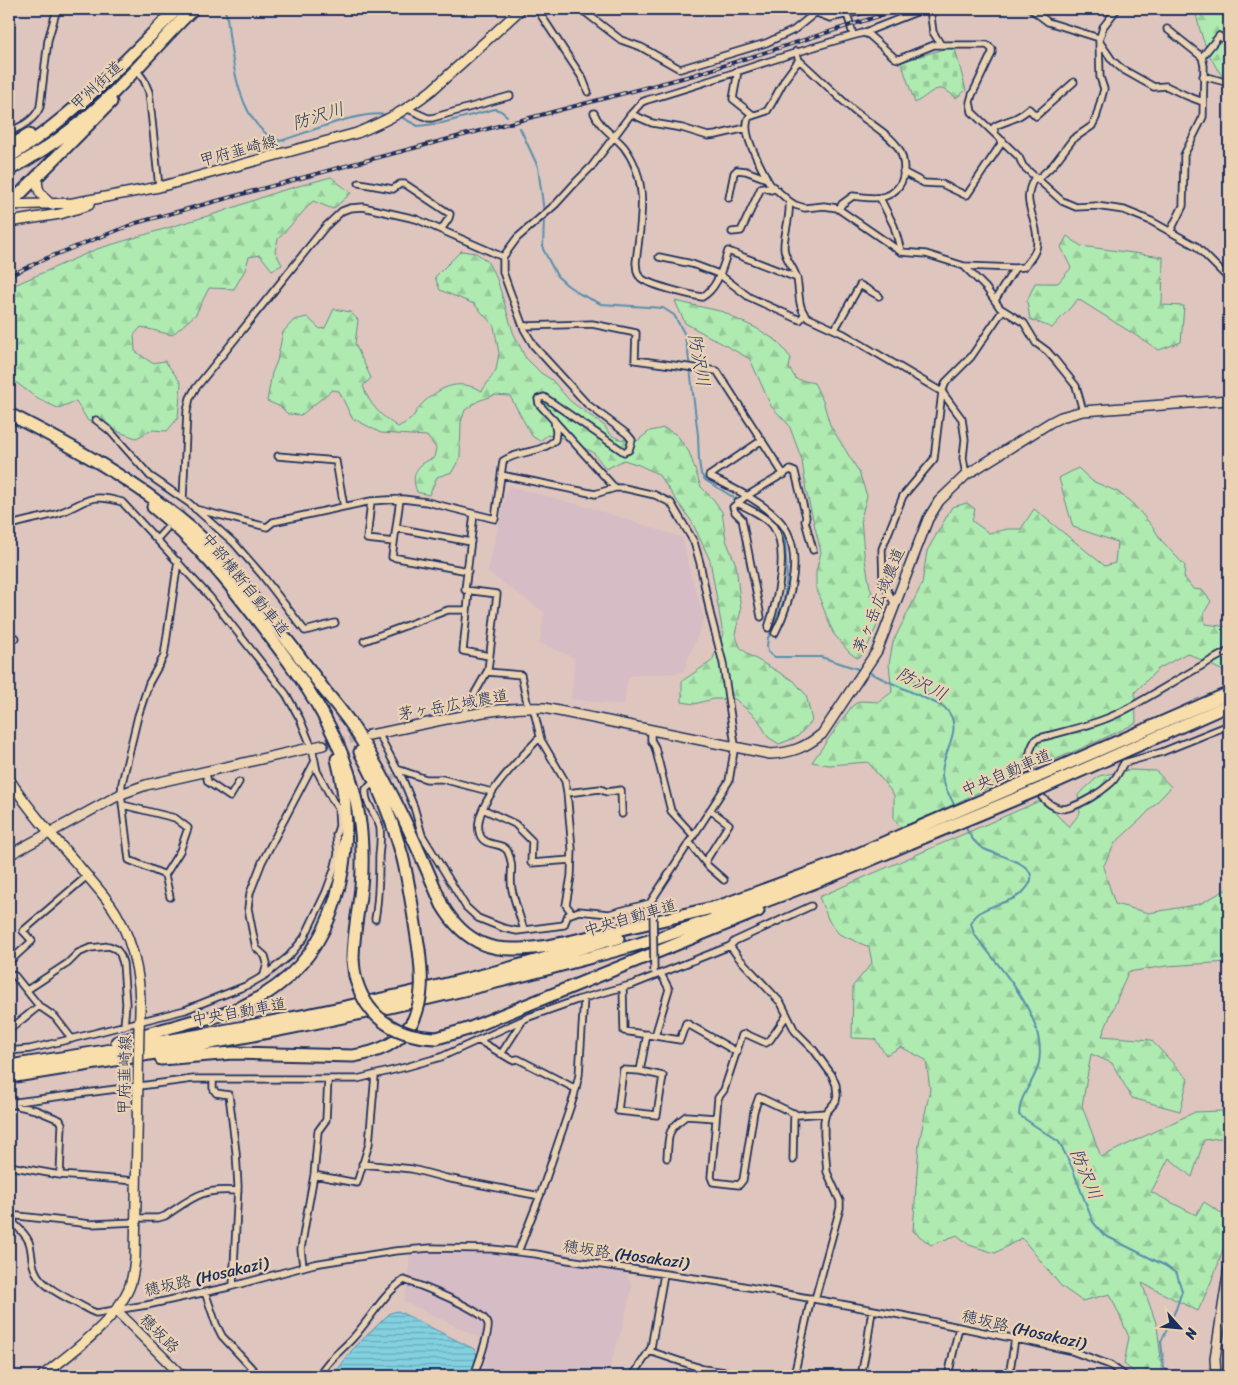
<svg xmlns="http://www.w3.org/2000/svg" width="1238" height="1385" font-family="Sriracha,'Klee One',sans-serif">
<defs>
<pattern id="forest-firs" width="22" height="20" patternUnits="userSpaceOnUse" patternTransform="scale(1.25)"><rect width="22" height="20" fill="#afeab0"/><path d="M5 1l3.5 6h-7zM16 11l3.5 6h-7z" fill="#96c99a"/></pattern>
<pattern id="cemetery-stones" width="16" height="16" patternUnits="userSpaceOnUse" patternTransform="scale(1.25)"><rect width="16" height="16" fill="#afeab0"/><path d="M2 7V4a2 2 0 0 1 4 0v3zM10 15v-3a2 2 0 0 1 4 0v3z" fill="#96c99a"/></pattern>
<pattern id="water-rules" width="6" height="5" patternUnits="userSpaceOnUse" patternTransform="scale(1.25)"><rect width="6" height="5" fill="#83d1e0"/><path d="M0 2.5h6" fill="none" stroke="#6aaab9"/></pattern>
</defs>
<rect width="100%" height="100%" fill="#dec5be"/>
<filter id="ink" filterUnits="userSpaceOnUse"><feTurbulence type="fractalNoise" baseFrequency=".02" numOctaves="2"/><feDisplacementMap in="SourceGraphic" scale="10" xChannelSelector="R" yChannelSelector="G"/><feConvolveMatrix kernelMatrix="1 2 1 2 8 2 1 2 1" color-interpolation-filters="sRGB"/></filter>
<g filter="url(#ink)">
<path fill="#d5bcc5" d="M508 486 591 508 683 538 689 570 704 618 683 672 628 676 624 705 571 699 575 658 540 643 544 612 488 572Z
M438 1252 477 1253 539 1259 623 1271 626 1274 632 1286 622 1328 606 1376H480L487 1358 482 1339 404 1301 409 1280V1254Z"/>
<path fill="url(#forest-firs)" stroke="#658c87" d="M1195 9H1229V83C1210 65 1200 35 1195 9Z
M331 177 351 193 333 209 313 201 278 239 275 251 282 265 272 270 260 255 249 257 245 270 234 289 209 288 196 314 172 335 141 327 134 335 135 351 152 363 165 361 181 383 178 418 167 431 152 430 136 438 88 421 76 401 58 408 38 399 9 377V288L10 287 97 249 221 212 277 192Z
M1067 236 1081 246 1163 257 1162 305 1184 306 1181 342 1159 350 1078 299 1052 328 1030 319 1027 301 1035 283H1058L1071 268 1061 247Z
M461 251 476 253 487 261 497 279 513 332 525 357 541 373 552 380 570 401 605 426C610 440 624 440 637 441L650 431 664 428 677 435 689 452 701 487 714 500 722 512 726 540 736 565 741 610 735 634 740 647 749 655 794 681 806 695 812 721 797 737 779 744 768 737 758 719 735 699H713L694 704 682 702V681L712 661 723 634 710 560 692 522 658 474 639 465 624 460 606 469 593 452 562 438 547 435 540 441 532 436 510 396 495 395 478 401 465 410 461 422 460 457 452 472 437 477 429 495 417 492C410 474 417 464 434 458L436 448 427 436 381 433 352 418 339 391 332 390 301 415 288 414 281 407 267 401 272 373 277 361 283 332 294 320 307 317 320 329 325 328 334 309 350 312 358 320 355 344 371 378 363 386C370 406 381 416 398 427 403 424 408 422 412 418 416 413 419 406 424 402 443 385 460 379 482 391L496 370 499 353 494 326 474 304 440 290 435 277Z
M675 301 724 312 736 319 756 328 777 341 791 358 789 368 796 379 814 383 823 401 830 425 859 472 867 496 861 518 864 554 870 588 882 614 864 654 857 658 849 652 833 633 816 589V572L821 552 806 490 802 460 789 425 771 406 750 359 685 323Z
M1078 468 1092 481 1118 492 1132 503 1153 527 1161 540 1185 566 1184 577 1193 589 1202 590 1211 601 1204 613 1205 624 1229 627V674L1187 653 1158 669 1135 692 1136 723C1088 747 1038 766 988 788 959 801 931 817 900 827L894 819V795L868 762 829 765 812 762 852 706 860 701 879 702 892 692 889 664 893 642 922 584 927 551 952 507 967 503 975 509 972 521 989 533 1008 529H1021L1034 509 1105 566 1115 563 1117 542 1073 527 1059 478Z
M1129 770 1156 771 1171 787 1142 818 1115 843 1103 867 1115 904 1149 913 1200 904 1229 888V962L1166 966 1128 972 1102 1036 1151 1040 1188 1079 1180 1111 1132 1098 1112 1063 1091 1054 1082 1106 1101 1157 1195 1112 1222 1111 1229 1122V1139L1219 1138 1204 1140 1192 1177 1169 1158 1151 1192 1196 1215 1204 1202 1229 1218C1229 1244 1209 1287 1198 1311L1142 1283 1157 1326 1163 1376H1139L1124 1364 1129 1337 1110 1294 1082 1301 1061 1286 1022 1238 995 1253 969 1245 957 1235 931 1245 913 1231 919 1144 930 1089 926 1060 901 1047 886 1055 875 1039 852 1038 853 986 872 963 869 947 839 934 829 921 819 897 1042 800 1069 827 1080 813 1078 795 1099 776Z"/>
<path fill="url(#cemetery-stones)" stroke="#658c87" d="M947 48 955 49 966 90 956 98C937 81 935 91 915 103L901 62Z"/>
<path fill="url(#water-rules)" stroke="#5990ac" d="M398 1311 474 1349 478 1357 471 1376H333L352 1350 390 1313Z"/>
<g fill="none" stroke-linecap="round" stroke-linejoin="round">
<path stroke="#5990ac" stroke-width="2" d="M134 9 140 11 150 9
M224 9 227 16C231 54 237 127 280 141 311 132 358 110 389 115
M399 116 418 126 442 123 495 109 501 111 507 116
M520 128 538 167 544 212
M544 217 543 249 557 276 567 285 580 294 601 304 663 308 674 315 684 333 688 352 698 435 699 461 701 474 705 480 738 500 767 515 778 524 785 540 787 578 784 600 775 624 768 638 767 646 768 652 775 657H821L861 670
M868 672 944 707C967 728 941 751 942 775 943 786 951 798 956 808
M965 826C969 835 975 844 984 849 998 856 1050 865 1024 891 1008 907 982 902 971 923L974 934C1000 968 1047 1016 1039 1062 1036 1081 1019 1094 1019 1115L1059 1142 1071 1165 1093 1222 1104 1235 1166 1266 1177 1274 1182 1291 1176 1309 1161 1342 1164 1368 1174 1376"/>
<path stroke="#b7a7ab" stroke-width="5.5" stroke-dasharray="5.5 3" stroke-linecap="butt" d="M175 518 184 509
M383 780 395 776"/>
<path stroke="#b7a7ab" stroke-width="9" stroke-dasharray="9 4.5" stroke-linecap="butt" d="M323 745 365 736"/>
<g stroke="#1b2f5e" stroke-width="9">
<path id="street" d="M537 9 583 79 588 92
M581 9 621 40 641 47 680 69 766 43 794 30 815 13
M806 9 830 18 871 9
M848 9 847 13 853 35
M930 9 933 32 941 45
M1031 9 1048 22 1099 38
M1167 29 1202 57 1204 66 1203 117 1184 155 1183 206 1170 232
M863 33 924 9
M1099 41 1112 60 1122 69 1154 87 1166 86 1187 96 1203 102
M796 51 799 60C817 76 835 94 853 110 866 121 891 135 899 149 905 160 906 176 899 186 888 202 869 198 853 196L842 204 839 209
M1202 57 1219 36 1229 43
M799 60 785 79 772 103 767 111 749 117C740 132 760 164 767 179L770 184 789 201C791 217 784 232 784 247 784 259 795 268 797 279 800 293 797 310 809 318L844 334 942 392 962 419 965 439 963 458 966 475
M136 69 144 80 149 92 159 187
M738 71 733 99 753 115
M1203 76 1229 83
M408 109 428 118H432L510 96
M594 113C600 128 614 135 624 147 651 183 640 222 636 263 637 269 636 274 641 278 649 285 690 295 702 297 718 288 722 268 728 251L797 278
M631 114 652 123 682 128 708 136 716 135 746 128
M9 132C22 126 34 121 40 107L48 40 57 9
M995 133 994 127C999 123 1004 123 1010 120 1017 118 1023 114 1029 109L1036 116 1074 82
M903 172 924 183 942 184 965 195H967L1003 141
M1038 179 1053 165 1073 139 1092 126 1096 118 1104 89 1100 77 1099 41 1103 27 1117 9
M359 183 393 189 400 184H405L450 214 449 218 441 230
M729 198 734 173 737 170 746 171 767 179
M880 198 894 226 901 251
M789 201 795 205 805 208 824 206 837 208 901 252 926 254 964 266 986 288 1000 308 1024 323 1036 343 1047 351 1055 360 1076 386 1083 411
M732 232 741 231 761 188 763 187 771 190 774 187
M659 257 692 264 719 274 749 297 800 320 804 315
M964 266 1015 268
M995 300 1015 268 1024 267C1030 260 1037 252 1037 242 1038 216 1019 203 1035 177
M523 326 592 324 636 333 635 360 717 371 784 475
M835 329 860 285 879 296
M96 420 110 431 150 476 189 503 234 543 262 575 305 631 335 623
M762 440 709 476C732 488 758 499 777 518 807 547 791 602 775 633
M278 456 336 461 344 507
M501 475 595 494 615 488H624L655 495 671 503 694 542 700 563 710 613 723 663 735 745 729 781 650 903 653 909
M615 488 539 404 538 399 544 397 624 452 629 450 632 440 627 434 587 404 534 346 524 329 509 289 503 272V257L517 238 556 204 576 182 592 166 631 114 642 102 647 100C720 79 790 52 863 33L869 35 895 58 899 59 934 45H987L992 49V53L972 95 970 102 972 112 1019 157 1023 166 1062 201 1076 207 1096 206 1124 210 1151 221 1196 246 1229 279
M183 499 187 411 190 398 195 389 325 227 342 211 350 208 363 207 416 219 503 257
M400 499 392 557 468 571
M371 501 367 539 394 542
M737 503C746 507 768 518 773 526 790 549 777 602 768 628
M195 509 267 527 273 522 371 501 403 499 427 502 495 519 503 461C519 450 540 454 555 440L556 432 554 420
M9 526C25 520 43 518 59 513 88 502 88 492 122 502L209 596 286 694 300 719 312 748 317 771 333 801 338 808 339 826 336 835 338 854 334 870 326 892 304 938 289 956 267 974 248 985 185 1010 75 1038 30 1049 9 1051
M396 528 471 542
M157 539 166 529
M469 591 463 651 489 656
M894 603 883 582 882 549 903 496 934 459 942 392 946 382 971 357 1003 310
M761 617 742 519 735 512 733 507 745 497 790 470 795 472 806 517 805 521 813 550
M9 637 16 638
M364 641 448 610H467
M487 672 521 675 528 707
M533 707 541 740 565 781 567 792 572 849 571 876 566 905 572 913
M462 716 488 670 497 594 465 590 474 514
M651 729V740L655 747 671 811 693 835
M378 733 403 780 414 807 422 835 466 907 478 918 503 928 517 931 564 925 568 915 579 911 609 914 650 903
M397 769 426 779H442L492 792
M205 771 208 782 230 797 239 782
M1033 781C1027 766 1027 752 1036 739 1064 731 1096 725 1123 711 1159 692 1193 669 1229 651
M372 784 366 789C364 804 377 814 380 828 381 837 380 847 379 856 379 877 379 898 375 919
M1037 789C1041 799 1056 812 1068 808 1082 804 1100 793 1111 783 1117 778 1120 769 1124 763L1162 752 1229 725
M567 793 600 789 607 792 621 790 622 814
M123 805 175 818 188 828 180 851 165 875
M483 809 515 824 532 841 531 863 571 860
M689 842 708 866 724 880
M705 862 729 824 710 810
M170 897 165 875 129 860 121 794 122 783 138 716 149 683 164 656 178 561
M524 930C520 917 515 903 512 890 509 874 515 868 508 852 503 841 485 848 480 835 469 806 522 757 540 737
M730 946 739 958 781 1003 795 1031 813 1049 832 1075 836 1085 837 1095 836 1101 826 1113 824 1121V1135L827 1172 840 1201V1208L815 1299
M9 962 32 941 23 931 87 876
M9 973 15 976 39 1006 55 1017 72 1039
M661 974 669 989 655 1036 680 1040 686 1023 737 1052
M264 975 267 963 265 956 256 948 252 929 248 908 250 893 262 862 315 761
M623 988 624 1031 655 1036
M27 990 68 963 78 953 90 948 109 946 116 949 120 954 123 963 126 1004 124 1026
M787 1015 770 1040 766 1043 746 1034 742 1035 724 1090 718 1098 711 1177 713 1182 739 1185 743 1180 754 1111 759 1097 797 1115 826 1113
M9 1030 39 1006
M478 1040 512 1060 518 1059 576 1089
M501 1054 523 1020
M640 1071 623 1070 618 1111 657 1115 663 1076 640 1071 647 1034
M213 1079V1088L216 1093 229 1095 236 1152 238 1186 233 1286
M14 1102V1105L36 1110 60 1120 62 1124 60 1175
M9 1103 193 1079H357L406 1067 441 1057 529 1017 577 1000 634 984 730 946 735 941 811 906
M667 1158C669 1134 666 1131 686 1116L716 1118
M793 1160 794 1113
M362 1164 412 1169 446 1178 540 1196
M9 1166 60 1175 136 1181
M314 1175 357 1183 369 1144 375 1075
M9 1215 91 1224 136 1222
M136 1218H158L165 1216C194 1197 201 1188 238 1191
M9 1219C16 1226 25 1232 29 1242 33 1253 30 1265 38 1276 47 1290 74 1301 89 1310L96 1313 147 1305 229 1287 314 1264 395 1251 431 1248 492 1249 536 1254 568 1260 721 1282 906 1316 1069 1350 1110 1365 1125 1376
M518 1252 541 1193 574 1096 579 1075 584 998
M303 1267 301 1249 305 1225 314 1175 318 1131 326 1120 328 1079
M205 1292 216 1324 222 1336 259 1376
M649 1351 703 1369 755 1376
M9 1375 11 1376
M319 1376C326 1361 341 1351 352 1339 370 1320 382 1295 404 1280 419 1285 485 1310 488 1324 490 1333 477 1366 474 1376
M633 1376 651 1348 664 1274
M695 1376 698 1367
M792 1376 796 1367 811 1298
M861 1376 867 1345 872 1310
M948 1376 959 1327
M1009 1376 1015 1339"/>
</g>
<g stroke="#1b2f5e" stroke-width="12">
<path id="secondary" d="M369 735C427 725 485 706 544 708L770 754C792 753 806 747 822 734L877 651 928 519 939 501 966 475 1051 422 1061 417 1083 411 1229 400
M9 855 121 794 146 785 323 745
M116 1310 182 1376
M1216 1376 1215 1358 1229 1268"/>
</g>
<g stroke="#1b2f5e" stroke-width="12">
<path id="primary" d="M39 174C34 188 41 196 52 205
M9 205 73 203 159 187 357 133C388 120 405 111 432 90L521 9
M9 222 60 214 89 205
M9 779C29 810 54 838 78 865 91 881 106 896 116 913 136 946 143 990 139 1027
M42 1376C71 1353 114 1323 129 1288 133 1278 134 1268 135 1258L138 1080"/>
</g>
<g stroke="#1b2f5e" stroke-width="15">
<path id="highway" d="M9 147 29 135
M9 157C73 117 124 62 177 9
M9 170C31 158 53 144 73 128 118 94 153 48 193 9
M9 205 111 102
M9 414C73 446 139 483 193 530 222 556 246 589 270 619 289 642 307 666 325 691 335 703 346 716 355 730 390 785 417 845 442 905 452 922 464 936 483 944 518 959 589 937 626 928 657 921 688 914 720 906
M153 507C194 540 226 579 258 621 305 682 347 738 359 817 363 840 363 873 360 896 357 918 353 938 353 960
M360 752C378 784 392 820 402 855 410 886 414 919 419 950
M1037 777 1229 693
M1042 788 1229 705
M712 909 840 862 906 833
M437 1038 468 1029 758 911
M117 1042C139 1037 160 1030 183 1024 195 1020 207 1019 220 1015 239 1009 261 998 277 986 345 936 357 835 337 759
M161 1059 233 1053 353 1056C379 1052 399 1044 413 1021
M9 1066C168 1042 327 1015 483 975 528 964 573 950 618 938
M9 1077C190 1049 370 1016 547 969 586 958 626 949 664 936 748 909 830 878 910 843"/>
</g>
<use href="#street" stroke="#ebd2b3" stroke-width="5.5"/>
<use href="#secondary" stroke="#ebd2b3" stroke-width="9"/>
<use href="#primary" stroke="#f8deab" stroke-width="9"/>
<use href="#highway" stroke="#f8deab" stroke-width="11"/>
<g stroke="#1b2f5e" stroke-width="4">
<path id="rail" d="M9 276 47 258 136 223 349 165 694 75 901 9"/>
</g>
<use href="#rail" stroke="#ebd2b3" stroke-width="2" stroke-dasharray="5.5" stroke-linecap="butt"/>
<g stroke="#1b2f5e" stroke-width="9" stroke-linecap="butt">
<path id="street-bridge" d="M653 909 654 971"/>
</g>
<g stroke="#1b2f5e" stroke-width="12" stroke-linecap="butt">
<path id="primary-bridge" d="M138 1080 139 1027"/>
</g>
<g stroke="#1b2f5e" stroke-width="15" stroke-linecap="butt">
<path id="highway-bridge" d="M906 833 1037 777
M910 843 1042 788
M353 960C354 968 354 976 357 983 369 1021 400 1037 437 1038
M413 1021C424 998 422 975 419 950"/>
</g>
<use href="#street-bridge" stroke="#ebd2b3" stroke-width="5.5"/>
<use href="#primary-bridge" stroke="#f8deab" stroke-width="9"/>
<use href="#highway-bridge" stroke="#f8deab" stroke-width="11"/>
</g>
</g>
<g text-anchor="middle" stroke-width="4.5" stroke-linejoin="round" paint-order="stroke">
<g font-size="16" fill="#1b2f5e" stroke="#ebd2b3">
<text transform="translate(96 85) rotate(-43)" y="6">甲州街道</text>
<text transform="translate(238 150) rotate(-15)" y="6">甲府韮崎線</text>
<text transform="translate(246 584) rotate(51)" y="6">中部横断自動車道</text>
<text transform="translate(878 600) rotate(-68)" y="6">茅ヶ岳広域農道</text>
<text transform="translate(453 704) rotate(-10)" y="6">茅ヶ岳広域農道</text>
<text transform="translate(1006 772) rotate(-23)" y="6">中央自動車道</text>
<text transform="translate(630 917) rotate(-16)" y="6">中央自動車道</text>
<text transform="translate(239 1011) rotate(-10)" y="6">中央自動車道</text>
<text transform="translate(124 1075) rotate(-89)" y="6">甲府韮崎線</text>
<text transform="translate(626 1254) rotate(8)" y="6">穂坂路 (Hosakazi)</text>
<text transform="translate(206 1276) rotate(-13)" y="6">穂坂路 (Hosakazi)</text>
<text transform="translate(1024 1329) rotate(13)" y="6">穂坂路 (Hosakazi)</text>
<text transform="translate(160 1333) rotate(45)" y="6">穂坂路</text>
</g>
<g font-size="18" font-style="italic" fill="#253f6b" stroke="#ebd2b3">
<text transform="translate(318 116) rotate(-17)" y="6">防沢川</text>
<text transform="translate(699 360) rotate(80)" y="6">防沢川</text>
<text transform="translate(922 684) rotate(26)" y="6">防沢川</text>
<text transform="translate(1086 1174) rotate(67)" y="6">防沢川</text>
</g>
</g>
<rect width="1238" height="1385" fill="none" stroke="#ebd2b3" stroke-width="30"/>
<rect x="15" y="15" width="1208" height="1355" fill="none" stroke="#1b2f5e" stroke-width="2" filter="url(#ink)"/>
<g transform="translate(1180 1328) rotate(117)" stroke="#ebd2b3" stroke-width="4" paint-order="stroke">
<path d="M0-4L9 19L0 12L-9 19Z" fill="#1b2f5e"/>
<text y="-8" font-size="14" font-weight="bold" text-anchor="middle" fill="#1b2f5e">N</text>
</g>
</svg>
